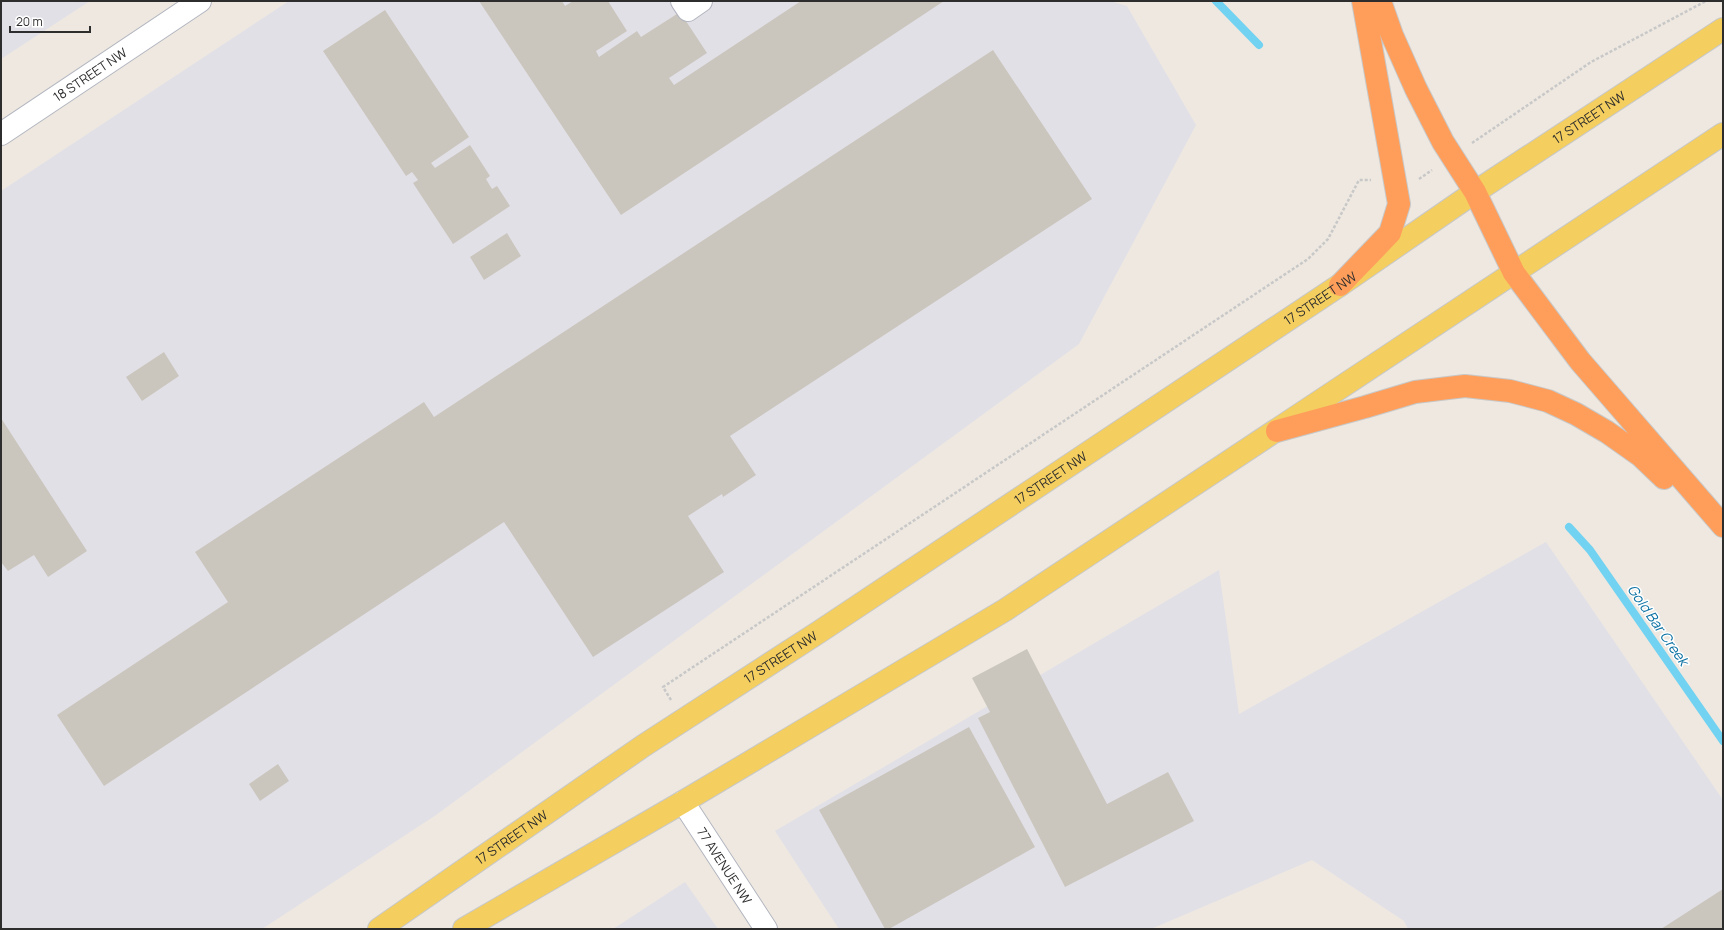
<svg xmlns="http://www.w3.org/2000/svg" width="1724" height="930" font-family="Manrope,sans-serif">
<rect width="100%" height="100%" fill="#eee8e0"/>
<path fill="#e2e0e7" d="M1 1H90L1 59Z
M289 1H1110L1127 6 1196 125 1079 344 436 815 262 929H1V191Z
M1546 542 1723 800V929H1408L1404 921 1312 860 1151 929H839L775 831 1219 570 1239 714Z
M685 882 718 929H613Z"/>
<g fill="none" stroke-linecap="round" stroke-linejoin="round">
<path stroke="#72d2f1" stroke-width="8" d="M1216 1 1259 45
M1569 527 1590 550 1723 741"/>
</g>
<path fill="#cac6be" d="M479 1H562L565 6 573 1H608L627 31 596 51 599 57 637 31 641 37 680 12 707 53 669 78 674 85 801 1H944L621 215Z
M385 10 469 137 431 163 435 168 470 145 490 176 486 179 492 189 497 186 510 206 453 244 413 183 418 180 412 172 406 176 323 51Z
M993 50 1092 199 730 436 756 475 723 497 722 494 688 516 724 572 593 657 504 522 104 786 57 715 228 602 195 552 424 402 434 417Z
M507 233 521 256 484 280 470 257Z
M164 352 179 376 142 401 126 377Z
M1 418 87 551 48 577 34 555 8 571 1 562Z
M1027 649 1107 804 1168 772 1194 821 1065 887 978 718 990 712 972 678Z
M969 727 1035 847 889 929H885L819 810Z
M278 764 289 781 260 801 249 784Z
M1723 889V929H1661Z"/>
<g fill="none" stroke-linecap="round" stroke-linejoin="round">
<g stroke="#b3b6c0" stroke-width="24">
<g id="minor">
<path d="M682 1 688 10 701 1"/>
<path id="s1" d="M1 134 200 1"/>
<path id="s2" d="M683 802 766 929"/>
</g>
</g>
<g stroke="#c8c8c8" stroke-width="24">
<g id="major">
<path id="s3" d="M379 929 643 746 819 632 1340 285 1475 192 1723 29"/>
<path d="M464 929 683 802 1005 610 1723 134"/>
</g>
</g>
<g stroke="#c8c8c8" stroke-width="24">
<path id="highway" d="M1380 1 1392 35 1416 89 1443 142 1475 192 1514 273 1580 361 1723 526
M1340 285 1390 233 1399 204 1363 1
M1277 431 1365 407 1415 392 1465 386 1510 391 1548 401 1576 414 1607 432 1641 456 1664 478"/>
</g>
<path stroke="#c8c8c8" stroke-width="2.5" stroke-dasharray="3 2" stroke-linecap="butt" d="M1472 143 1591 62 1706 1
M1419 179 1432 170
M671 700 663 687 1308 259 1328 239 1359 180H1371"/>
<use href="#minor" stroke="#fff" stroke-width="22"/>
<use href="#major" stroke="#f4ce5f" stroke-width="22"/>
<use href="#highway" stroke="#ff9e5a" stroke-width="22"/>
</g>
<g text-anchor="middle" stroke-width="3" stroke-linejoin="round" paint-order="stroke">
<g font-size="13" fill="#2d2d2d" stroke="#fff">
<text dy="5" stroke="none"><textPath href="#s1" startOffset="107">18 STREET NW</textPath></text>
<text dy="5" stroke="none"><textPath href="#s3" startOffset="1457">17 STREET NW</textPath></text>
<text dy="5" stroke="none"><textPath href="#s3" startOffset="1133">17 STREET NW</textPath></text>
<text dy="5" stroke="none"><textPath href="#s3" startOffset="809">17 STREET NW</textPath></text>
<text dy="5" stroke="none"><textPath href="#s3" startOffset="485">17 STREET NW</textPath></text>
<text dy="5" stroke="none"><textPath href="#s3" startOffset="161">17 STREET NW</textPath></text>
<text dy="5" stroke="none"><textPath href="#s2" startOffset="76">77 AVENUE NW</textPath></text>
</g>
<g font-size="14" font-style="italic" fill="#0b71a3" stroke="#fff">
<text transform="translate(1658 625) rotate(55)" y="5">Gold Bar Creek</text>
</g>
</g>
<rect width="1724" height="930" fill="none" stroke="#2d2d2d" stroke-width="4"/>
<path d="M10 26v6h80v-6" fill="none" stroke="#2d2d2d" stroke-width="2"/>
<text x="16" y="26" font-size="12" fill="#2d2d2d" stroke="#ffffff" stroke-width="3" paint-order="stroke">20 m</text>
</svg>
